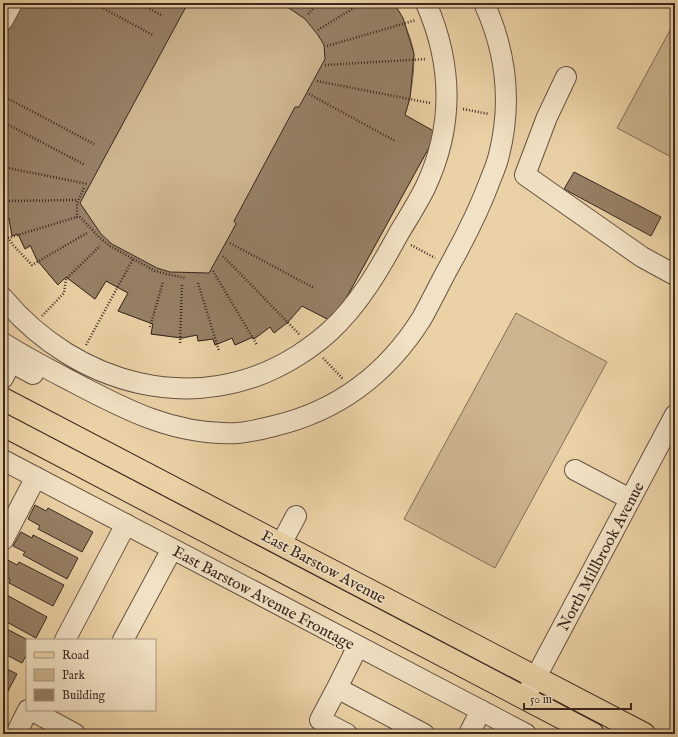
<svg xmlns="http://www.w3.org/2000/svg" width="678" height="737" font-family="'IM FELL English',serif">
<rect width="100%" height="100%" fill="#ebd2a6"/>
<filter id="stains"><feTurbulence type="fractalNoise" baseFrequency=".005" numOctaves="4"/><feColorMatrix values="0 0 0 0 .2 0 0 0 0 .09 0 0 0 0 .02 0 0 0 .5 -.17"/></filter>
<radialGradient id="worn" r=".72"><stop offset=".6" stop-color="#630" stop-opacity="0"/><stop offset="1" stop-color="#630" stop-opacity=".3"/></radialGradient>
<path fill="#cdb58f" stroke="#846e58" d="M15 3H394C401 14 414 43 414 56 414 76 411 96 405 115L437 133 333 322 302 306 288 322 274 333 270 327 254 339 253 337 235 345 232 338 215 345 213 339 198 341 197 335 182 338 151 334 153 324 118 311 128 293 106 281 95 299 66 277 58 285 37 260 31 246 25 249 18 234 12 236 9 218Z
M675 21V159L617 128Z
M516 313 607 362 495 568 404 519Z"/>
<path fill="#978066" stroke="#3b2820" d="M15 3H188L80 203 101 234 112 244 157 268 170 272 209 273 236 224 234 221 295 107H299L325 59 324 45 318 35 305 19 292 10 280 3H394L403 18 414 54 410 98 405 115 437 133 333 322 302 306 288 322 274 333 270 327 254 339 253 337 235 345 232 338 215 345 213 339 198 341 197 335 182 338 151 334 153 324 118 311 128 293 106 281 95 299 66 277 58 285 37 260 30 245 25 249 18 234 12 236 9 218 3 219V26Z
M574 172 661 217 651 236 564 189Z
M35 505 46 511 48 508 93 532 82 552 38 529 40 526 28 519Z
M21 532 32 538 33 535 78 558 67 579 23 555 25 552 13 546Z
M6 559 17 565 19 562 64 585 53 606 9 583 10 579 3 576V565Z
M3 593 47 617 36 638 3 620Z
M3 627 28 640 27 654 22 663 3 653Z
M3 667 17 674 6 695 3 693Z"/>
<g fill="none" stroke-linecap="round" stroke-linejoin="round">
<g stroke="#675242" stroke-width="22">
<path id="minor" d="M3 20 12 3
M566 77 547 117 525 175 642 257 675 275
M3 298C76 385 197 419 297 356 308 349 319 341 329 332 359 305 380 268 399 233 408 218 417 204 425 188 454 127 453 65 426 3
M3 343C25 357 48 369 71 381 124 409 175 436 237 433 249 432 262 429 274 426 337 411 387 374 422 318 432 300 441 281 451 263 466 236 480 208 491 178 494 171 497 163 499 155 512 103 506 51 484 3
M3 378 11 362 33 374
M3 460 526 734
M575 470 630 499
M3 540 36 477
M281 544 296 516
M65 640 126 524
M123 640 172 549
M337 688 358 646
M528 692 675 415
M31 710 75 734
M16 734 28 710
M347 734 320 720 337 688 424 734
M469 734 481 710"/>
</g>
<g stroke="#3b2820" stroke-width="24">
<path id="major" d="M3 399 644 734
M3 425 593 734"/>
</g>
<path stroke="#3b2820" stroke-width="2.5" stroke-dasharray="1 2" stroke-linecap="butt" d="M93 3 153 35
M139 3 163 16
M308 14 318 3
M318 30 362 3
M327 46 416 20
M325 65 426 59
M317 81 430 103
M309 94 395 141
M3 96 94 144
M463 109 489 114
M3 122 85 165
M3 167 88 184
M84 188 77 203V217H80L99 237 110 246 155 271 171 275 186 278
M3 201 78 200
M3 230 13 245 32 265 87 233
M8 238 77 217
M230 243 314 288
M411 245 435 258
M223 256 300 335
M213 271 257 345
M198 283 219 351
M42 316 64 293 66 279 100 246
M150 327 163 282
M180 343 182 285
M86 345 133 259
M323 358 343 379"/>
<use href="#minor" stroke="#f2e2c5" stroke-width="20"/>
<use href="#major" stroke="#ebd2a6" stroke-width="22"/>
</g>
<g text-anchor="middle" stroke-width="3" stroke-linejoin="round" paint-order="stroke">
<g font-size="16" fill="#3b2820" stroke="#f2e2c5">
<text transform="translate(600 556) rotate(-62)" y="6">North Millbrook Avenue</text>
<text transform="translate(324 566) rotate(28)" y="6">East Barstow Avenue</text>
<text transform="translate(264 597) rotate(28)" y="6">East Barstow Avenue Frontage</text>
</g>
</g>
<rect width="678" height="737" fill="none" stroke="#ebd2a6" stroke-width="16"/>
<rect x="4" y="4" width="670" height="729" fill="none" stroke="#3b2820" stroke-width="2"/>
<rect x="8" y="8" width="662" height="721" fill="none" stroke="#3b2820"/>
<rect x="26" y="639" width="130" height="72" fill="#f2e2c5" stroke="#a99883"/>
<rect x="34" y="652" width="20" height="6" fill="#ebd2a6" stroke="#a99883"/>
<text x="62" y="659" font-size="12" fill="#3b2820">Road</text>
<rect x="34" y="669" width="20" height="12" fill="#cdb58f" stroke="#a99883"/>
<text x="62" y="679" font-size="12" fill="#3b2820">Park</text>
<rect x="34" y="689" width="20" height="12" fill="#978066" stroke="#a99883"/>
<text x="62" y="699" font-size="12" fill="#3b2820">Building</text>
<path d="M524 703v6h107v-6" fill="none" stroke="#3b2820" stroke-width="2"/>
<text x="530" y="703" font-size="12" fill="#3b2820" stroke="#f2e2c5" stroke-width="3" paint-order="stroke">50 m</text>
<rect width="100%" height="100%" filter="url(#stains)"/>
<rect width="100%" height="100%" fill="url(#worn)"/>
</svg>
